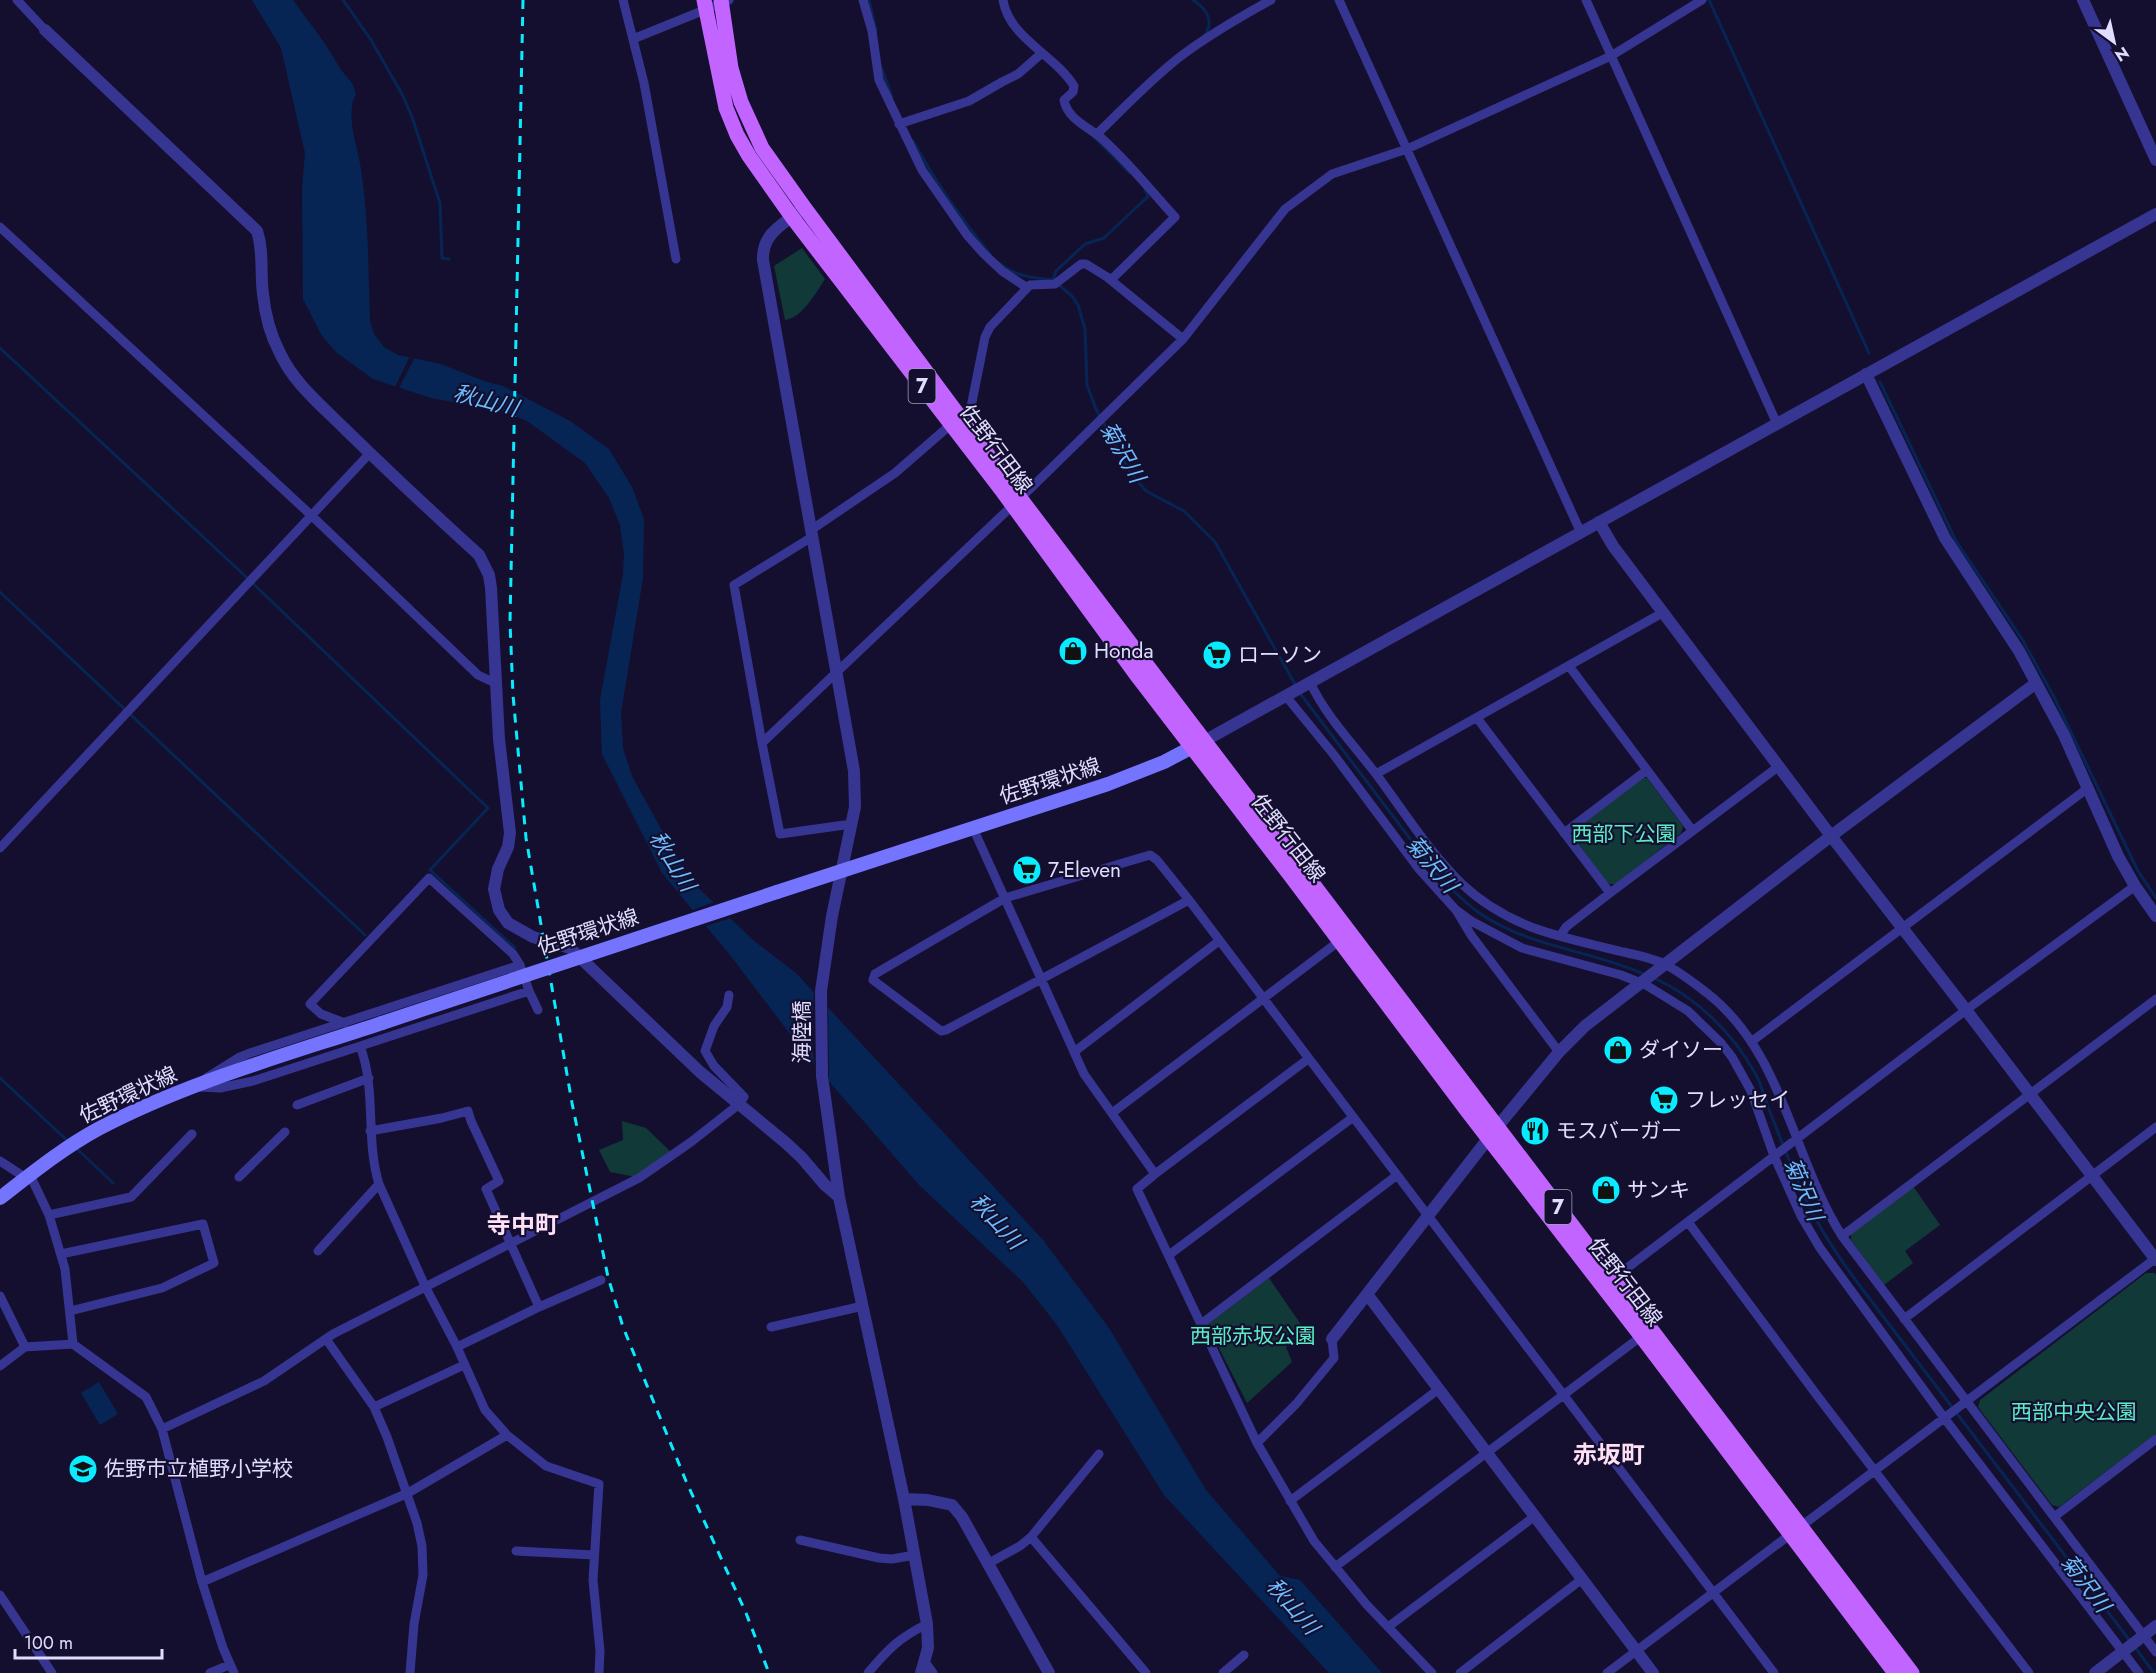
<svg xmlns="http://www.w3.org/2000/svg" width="2156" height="1673" font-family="Jost,'Noto Sans JP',sans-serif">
<rect width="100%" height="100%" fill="#140f2f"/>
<path fill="#113937" d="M802 248 825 279C816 293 802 318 785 320L774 266Z
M1642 778H1647L1683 826 1681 833 1616 884H1608L1572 835V831Z
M622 1121 646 1128 671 1152 636 1177 610 1172 599 1150 623 1140Z
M1913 1186 1940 1225 1905 1251 1913 1263 1884 1285 1851 1240V1233Z
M2146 1273H2154L2156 1275V1434L2059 1507 2052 1505 1978 1407 1980 1400Z
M1269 1278 1304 1329 1286 1347 1292 1362 1247 1403 1207 1325Z"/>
<path fill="#072554" d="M252 0H293L326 45 341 70 352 83 356 94C346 111 355 140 359 158 369 211 368 267 370 321L374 334 384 347 398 355 441 364 484 381 503 386 570 421 609 449 632 487 644 519 643 578 621 713 623 748 632 776 688 878 753 940 796 973 1043 1240 1109 1328 1206 1490 1280 1576 1300 1580 1382 1673H1329L1164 1495 1057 1325 1023 1282 920 1186 806 1055 730 955 662 873 602 754 600 700 623 574 624 554 620 525 609 498 585 463 527 421 503 411 431 398 373 379 337 353 322 336 303 299 302 189 305 153 281 48Z
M99 1382 118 1414 100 1425 81 1393Z"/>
<path fill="#140f2f" d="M411 354 416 355 398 390 394 389Z
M717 901 734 917 703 927 690 911Z
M814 988 828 1003 829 1086 814 1069 812 1038Z"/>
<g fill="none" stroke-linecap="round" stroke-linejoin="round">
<path stroke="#072554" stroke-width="3" d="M343 0 371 40 403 96 412 117 440 203 442 258 449 259
M869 0 876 30
M1193 0C1207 9 1214 21 1205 35
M1709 0 1869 353
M882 69 892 97
M1094 137 1130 173
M913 141C935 181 960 218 990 254
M1145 189 1148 197 1143 201 1104 238 1085 244 1056 271 1053 280 1072 296 1078 305 1085 329 1087 385 1096 409 1130 472 1146 491 1184 511 1215 542 1296 686
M999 263C1015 276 1033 278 1053 280
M0 348 242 573 488 808 430 870 515 948
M1880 382 1956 541 2022 639 2053 695 2138 871 2156 898
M0 592 365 935
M1299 692 1436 873C1450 887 1464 903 1481 914 1529 947 1594 951 1646 975
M1652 977C1695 996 1732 1032 1755 1073 1761 1083 1764 1096 1768 1107 1779 1134 1789 1162 1801 1188 1816 1224 1837 1255 1860 1286L2130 1641
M0 1078 70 1143
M75 1147 113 1183
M2134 1646 2154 1673"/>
<path stroke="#373592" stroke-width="9" d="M17 0 45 30
M623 0 644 83 676 259
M863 0 872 31 879 80 922 170 967 235 983 253 1002 271 1026 287
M1003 0C1009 38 1055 55 1074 86L1073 92 1064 100C1067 118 1086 126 1099 136 1127 160 1150 190 1175 217L1114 277 1110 279 1107 277
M1339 0 1581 533
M1586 0 1777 424
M633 39 729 0
M899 124 969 101 1002 82 1018 74 1042 53
M1097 134C1124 108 1151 79 1181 56 1209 35 1240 17 1271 0
M0 227 312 516 478 675 495 683
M811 530 895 473 971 407 985 337 990 327 1030 285 1055 284 1081 264H1086L1107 277 1183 339
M812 537 734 585 762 743 780 834 852 824
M1569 666 1692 830
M1310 682C1325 715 1353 744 1376 774 1403 810 1429 852 1462 884 1482 903 1506 917 1531 927 1560 938 1592 944 1623 952 1637 955 1653 958 1666 965 1680 972 1694 983 1707 993 1784 1053 1792 1157 1842 1236L2156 1652
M1285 695 1334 755 1419 869 1456 910 1471 935 1559 1052
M1477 718 1610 893
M762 743 1032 487 1183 339 1285 209 1332 174 1407 149 1611 56 1702 0
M1376 774 1664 612
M973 828 1084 1074 1155 1174 1137 1189 1257 1443
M1564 833 1647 770
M0 848 370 453
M1189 900 946 1030 941 1031 873 980 875 974 1005 898 1150 855 1157 860 1189 900 1774 1673
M1456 910 1471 921 1522 948 1621 975 1646 985 1688 1011 1721 1043 1732 1057 1751 1091 1774 1156 1801 1216 1820 1248 1945 1419 2139 1673
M1560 936 1566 927 1610 893 1779 766
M529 991 538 1010
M1751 1042 2088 788
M360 1046C377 1091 365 1139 379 1184L425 1286 457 1347 485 1410 507 1435 546 1466 599 1484 593 1580 600 1651 599 1673
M1074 1052 1219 941
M206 1078 238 1058 250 1053 520 965
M200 1087 220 1088 253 1081 529 991 520 965 513 954 429 878 310 1004 321 1014 345 1023
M297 1105 369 1078
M1112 1113 1342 939
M370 1131 442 1118 468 1111 471 1121 499 1181 486 1189 539 1307
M0 1161 26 1178
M1155 1174 1308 1059
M30 1175 49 1215 65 1269 73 1344 146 1397 162 1429 264 1381 333 1334 639 1178 691 1142 738 1105 744 1097 714 1066 705 1051 714 1026 727 1007 729 995
M239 1177 285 1132
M49 1215 131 1197 192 1134
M1688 1222 1819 1398 2029 1673
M1842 1236 2156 999
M318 1251 379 1184
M61 1254 203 1224 214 1263 162 1288 70 1311
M1169 1255 1352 1118
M1610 1281 1966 1010 2135 886
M0 1296 25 1347 73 1344
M1904 1319 2156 1127
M1201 1324 1396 1176
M771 1327 863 1306
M326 1339 374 1407 387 1437 417 1523 422 1546 423 1575 414 1624 410 1673
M1332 1339 1334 1358 1296 1404 1257 1443 1314 1541 1367 1605 1432 1673
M457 1347 539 1307 601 1280
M0 1366 25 1347
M374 1407 464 1365
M162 1429 202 1582 223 1648 234 1673
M1290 1501 1439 1389
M2054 1517 2156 1439
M1031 1537 1146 1673
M800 1540 879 1558 892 1559 915 1555
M516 1551 594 1555
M989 1563 1020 1546 1031 1537 1099 1454
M1335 1567 1643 1335
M202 1582 408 1493 507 1435
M0 1595 52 1673
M1388 1627 1535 1516
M925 1662 933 1673
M210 1673 229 1665
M868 1673C888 1649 899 1638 927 1624
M1223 1673 1244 1655
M1460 1673 1582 1579
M1607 1673 2156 1258"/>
<path stroke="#373592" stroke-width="12" d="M2083 0 2156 160
M45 30 257 231C264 252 260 273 263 294 265 313 270 334 279 351 293 383 322 406 346 430 390 473 434 514 479 555L489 575 491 588 499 739 510 833 508 847 498 869 494 889 499 910 508 923 533 937 570 948 700 1072 786 1143 802 1158 825 1185 839 1197
M798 212C780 226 762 235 763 260L854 771 855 807 832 916 821 991 822 1076 839 1197 904 1499 927 1624 928 1648 921 1673
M1866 374 1945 538 2019 651 2064 735 2118 856 2135 886 2156 916
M1599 522 1613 546 1831 836 1966 1010 2156 1260
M1206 740 2156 214
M1367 1294 1653 1673
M1332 1339 1498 1126 1559 1052 1585 1026 1831 836 2036 683
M904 1499 928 1500 952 1505 962 1517 1049 1673
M2095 1673 2156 1626"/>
<path stroke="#7474ff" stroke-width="14" d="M777 892 1108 784 1164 762 1202 742
M0 1198C31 1174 63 1148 98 1129 187 1082 286 1055 382 1023"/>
<path stroke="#c264ff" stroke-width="15" d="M704 0 726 108 737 135 749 156 792 217 1003 492 1138 677 1293 879 1468 1112 1641 1336 1895 1673
M721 0 731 68 741 102 762 148 804 207 1020 498 1912 1673"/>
<path stroke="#09ebff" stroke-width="3" stroke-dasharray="9 8" stroke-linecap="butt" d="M523 0 510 622 513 695 526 838 572 1103 608 1277 623 1327 686 1481 746 1613 769 1673"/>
<path stroke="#7474ff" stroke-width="14" d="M382 1023 777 892"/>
</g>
<defs>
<g id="shop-disc" transform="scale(1.5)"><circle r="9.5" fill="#09ebff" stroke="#140f2f"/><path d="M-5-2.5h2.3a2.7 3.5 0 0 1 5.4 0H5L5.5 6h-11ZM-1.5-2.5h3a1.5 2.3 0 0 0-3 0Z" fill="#111"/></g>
<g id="supermarket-disc" transform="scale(1.5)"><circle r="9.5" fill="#09ebff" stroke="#140f2f"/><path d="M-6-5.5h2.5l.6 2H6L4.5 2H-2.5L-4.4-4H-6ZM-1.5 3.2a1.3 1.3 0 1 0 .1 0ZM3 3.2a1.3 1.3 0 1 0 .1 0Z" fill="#111"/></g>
<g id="restaurant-disc" transform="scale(1.5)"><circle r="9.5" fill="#09ebff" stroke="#140f2f"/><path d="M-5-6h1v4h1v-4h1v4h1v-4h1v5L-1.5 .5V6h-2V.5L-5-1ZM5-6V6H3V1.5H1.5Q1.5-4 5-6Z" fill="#111"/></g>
<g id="school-disc" transform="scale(1.5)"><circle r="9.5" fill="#09ebff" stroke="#140f2f"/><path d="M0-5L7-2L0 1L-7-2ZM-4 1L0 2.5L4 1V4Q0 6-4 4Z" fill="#111"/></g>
</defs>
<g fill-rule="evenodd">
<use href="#shop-disc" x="1073" y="651"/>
<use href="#supermarket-disc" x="1217" y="655"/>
<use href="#supermarket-disc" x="1027" y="870"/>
<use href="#shop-disc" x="1618" y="1050"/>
<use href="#supermarket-disc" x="1664" y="1100"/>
<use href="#restaurant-disc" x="1535" y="1131"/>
<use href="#shop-disc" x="1606" y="1190"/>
<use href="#school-disc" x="83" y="1469"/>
</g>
<g text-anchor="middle" stroke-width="4.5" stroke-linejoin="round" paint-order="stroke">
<g fill="#140f2f" stroke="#a39fc1" stroke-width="1.5">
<rect x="908.5" y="369" width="27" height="34" rx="4.5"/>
<rect x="1544.5" y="1190" width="27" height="34" rx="4.5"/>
</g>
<g font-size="20" font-weight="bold" fill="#e0ddff">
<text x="922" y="393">7</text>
<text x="1558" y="1214">7</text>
</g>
<g font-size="21" fill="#e0ddff" stroke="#140f2f">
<text transform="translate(996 449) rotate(53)" y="7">佐野行田線</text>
<text transform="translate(1050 781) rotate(-18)" y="7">佐野環状線</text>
<text transform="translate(1288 838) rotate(52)" y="7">佐野行田線</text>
<text transform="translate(588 932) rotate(-18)" y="7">佐野環状線</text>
<text transform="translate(802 1032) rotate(-90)" y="7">海陸橋</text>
<text transform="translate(128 1095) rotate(-25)" y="7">佐野環状線</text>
<text transform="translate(1625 1282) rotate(52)" y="7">佐野行田線</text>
</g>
<g font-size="21" fill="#e0ddff" stroke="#140f2f" text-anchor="start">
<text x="1094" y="658">Honda</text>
<text x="1238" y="662">ローソン</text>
<text x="1048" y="877">7-Eleven</text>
<text x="1639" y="1057">ダイソー</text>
<text x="1685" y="1107">フレッセイ</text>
<text x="1556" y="1138">モスバーガー</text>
<text x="1627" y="1197">サンキ</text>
<text x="104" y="1476">佐野市立植野小学校</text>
</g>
<g font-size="21" fill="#5bedc5" stroke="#140f2f">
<text x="1624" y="841">西部下公園</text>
<text x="1253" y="1343">西部赤坂公園</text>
<text x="2074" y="1419">西部中央公園</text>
</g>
<g font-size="22" font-style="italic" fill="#6bbdff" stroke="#140f2f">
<text transform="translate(486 400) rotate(15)" y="8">秋山川</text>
<text transform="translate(1123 452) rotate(60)" y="8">菊沢川</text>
<text transform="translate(673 861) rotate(58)" y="8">秋山川</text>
<text transform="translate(1432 864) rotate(50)" y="8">菊沢川</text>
<text transform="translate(1804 1189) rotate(67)" y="8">菊沢川</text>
<text transform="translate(997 1221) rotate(47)" y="8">秋山川</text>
<text transform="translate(2086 1583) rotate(53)" y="8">菊沢川</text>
<text transform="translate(1293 1606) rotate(49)" y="8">秋山川</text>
</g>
<g font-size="24" font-weight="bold" fill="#ffdff4" stroke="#140f2f">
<text x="523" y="1233">寺中町</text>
<text x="1609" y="1463">赤坂町</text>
</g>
</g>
<g transform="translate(2114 42) rotate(147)" stroke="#140f2f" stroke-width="4.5" paint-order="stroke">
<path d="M0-4.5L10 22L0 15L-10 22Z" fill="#e0ddff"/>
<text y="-9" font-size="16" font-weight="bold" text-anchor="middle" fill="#e0ddff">N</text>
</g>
<path d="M15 1649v9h147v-9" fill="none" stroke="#e0ddff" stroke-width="3"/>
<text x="24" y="1649" font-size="18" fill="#e0ddff" stroke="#140f2f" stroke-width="4.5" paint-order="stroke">100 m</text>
</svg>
